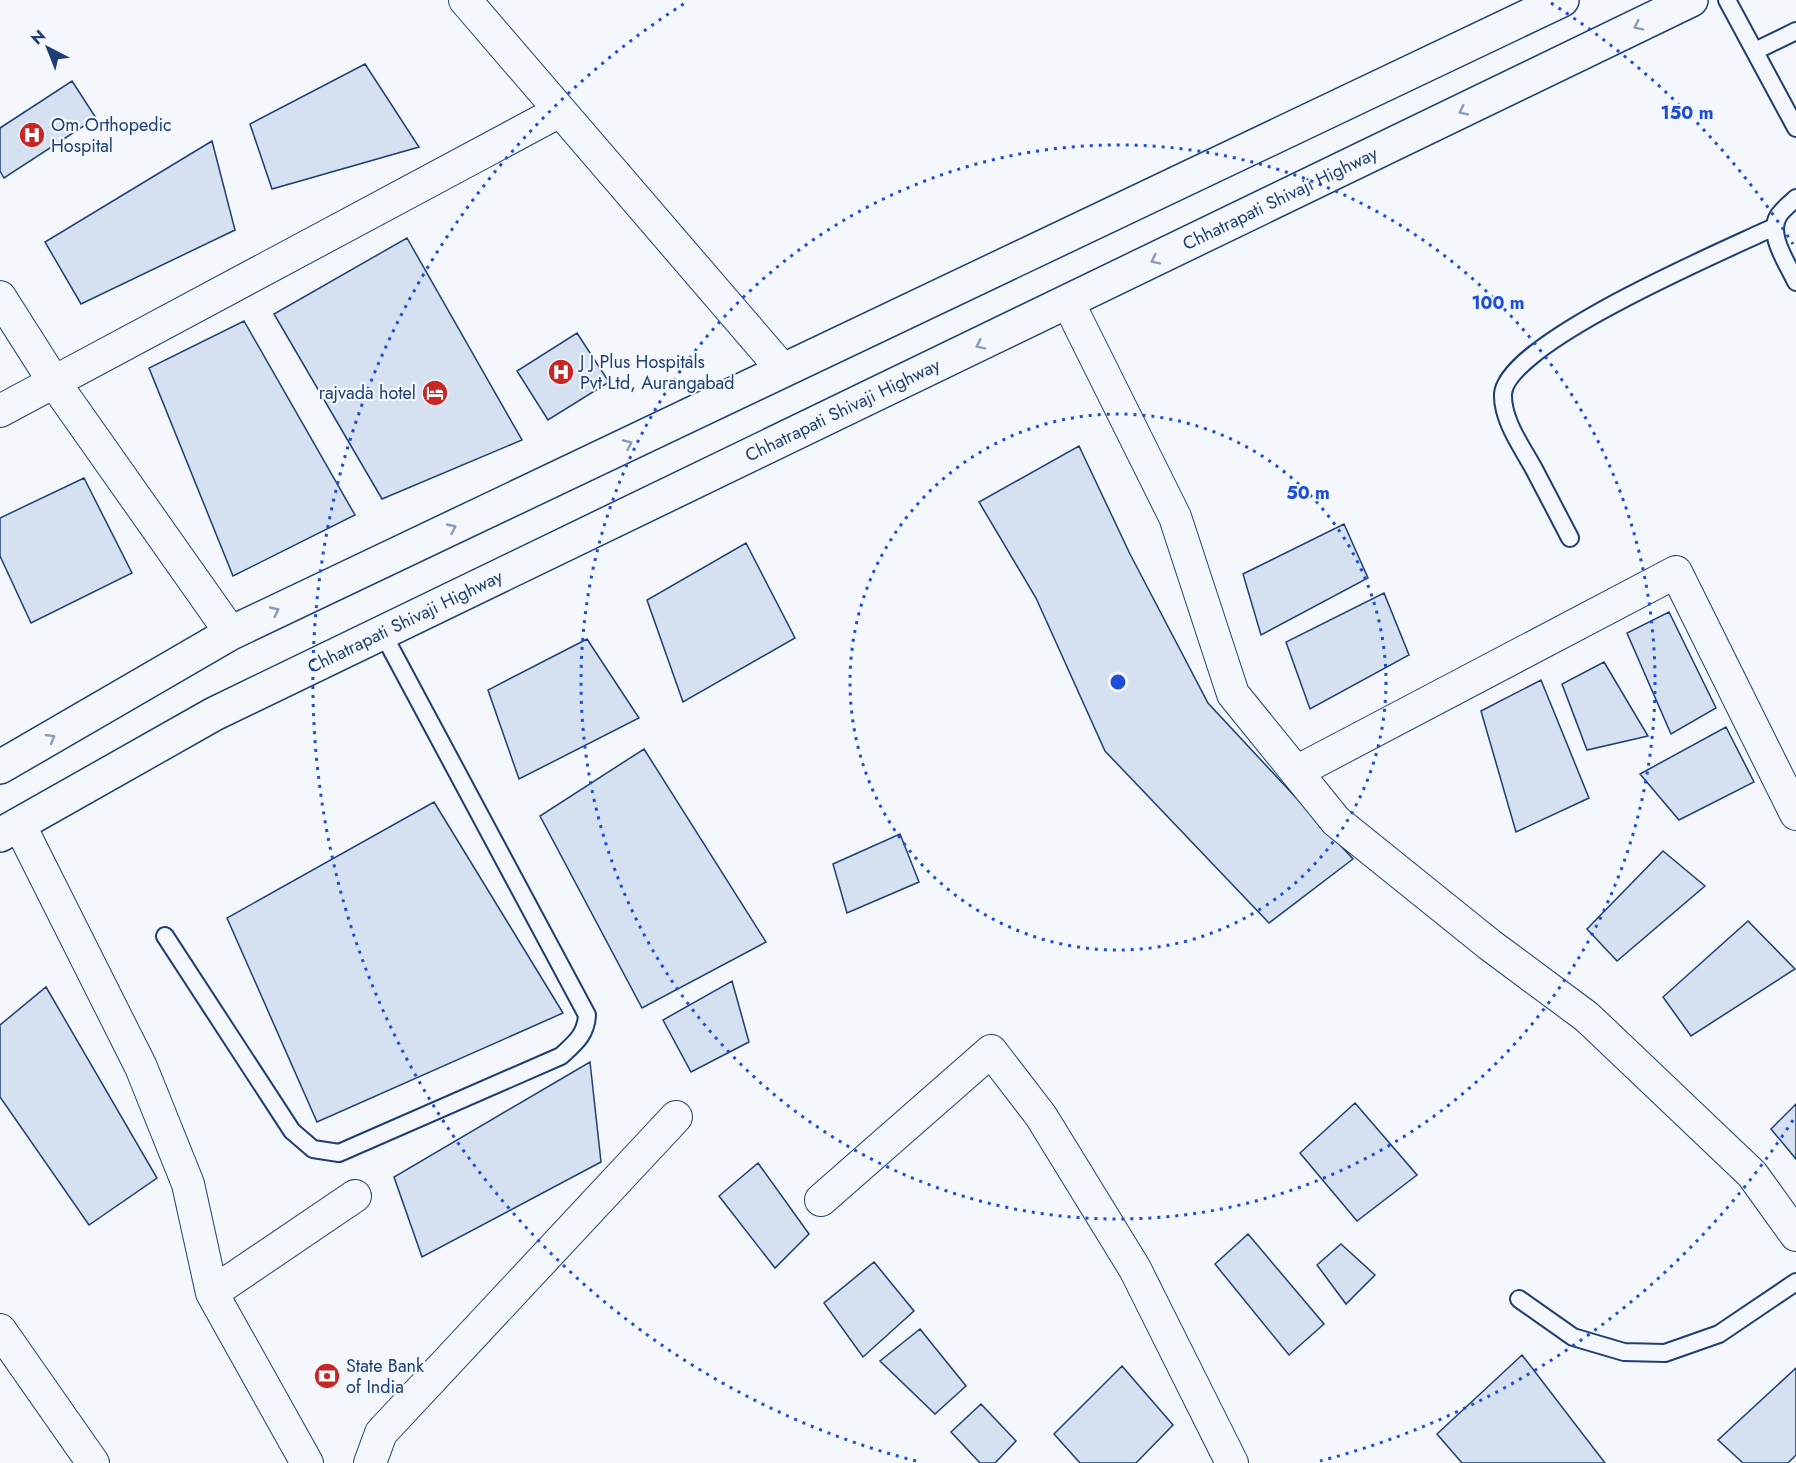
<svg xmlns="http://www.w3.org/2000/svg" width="1796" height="1463" font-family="Jost,sans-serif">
<rect width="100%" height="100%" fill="#f4f7fb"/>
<path fill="#d5e0f0" stroke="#1d3f73" stroke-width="1.5" d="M365 64 419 147 272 189 250 124Z
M72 81 96 118 4 178 0 171V128Z
M212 141 235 230 81 304 45 242Z
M407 238 522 440 382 499 274 314Z
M244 321 355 515 233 576 149 368Z
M577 333 609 382 548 420 517 371Z
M1079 446 1130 554 1208 703 1353 859 1269 923 1105 751 1036 598 979 502Z
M84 478 132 573 31 623 0 556V518Z
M1344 524 1368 578 1261 635 1243 574Z
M746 543 795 638 683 702 647 600Z
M1384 593 1409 655 1310 709 1286 642Z
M1669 612 1716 708 1671 734 1627 633Z
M587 639 639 718 519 779 488 690Z
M1604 662 1648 736 1587 750 1562 684Z
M1541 680 1589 798 1516 832 1481 711Z
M1726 727 1754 782 1679 820 1640 774Z
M644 749 766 942 642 1008 540 816Z
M434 802 563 1013 317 1122 227 918Z
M900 834 919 882 847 913 833 864Z
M1663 851 1705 886 1617 961 1587 929Z
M1748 921 1795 969 1691 1036 1663 997Z
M732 981 749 1042 691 1072 663 1020Z
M46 987 157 1178 89 1225 0 1097V1025Z
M590 1062 601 1162 422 1257 394 1177Z
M1355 1103 1417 1175 1357 1221 1300 1153Z
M1796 1104V1159L1771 1129Z
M758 1163 809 1234 775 1268 719 1196Z
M1248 1234 1324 1324 1289 1355 1215 1264Z
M1341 1244 1375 1275 1346 1304 1317 1265Z
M874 1262 914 1311 863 1357 824 1303Z
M920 1329 966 1386 935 1414 880 1361Z
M1522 1355 1605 1463H1462L1437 1434Z
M1122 1366 1173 1425 1136 1463H1080L1054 1434Z
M1796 1368V1455L1788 1463H1743L1718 1440Z
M981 1404 1016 1441 995 1463H980L951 1432Z"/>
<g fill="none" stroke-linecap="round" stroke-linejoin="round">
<g stroke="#1d3f73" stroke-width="20">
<path id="service" d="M1727 0 1796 128
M1755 51 1796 31
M1796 198C1791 203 1783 209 1779 215 1766 234 1788 264 1796 282
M1570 538C1558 515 1546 492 1534 469 1522 447 1502 420 1503 394 1507 342 1726 250 1774 227
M165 936 292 1131 313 1149 339 1153 561 1056C575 1043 586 1035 587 1015L382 632
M1519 1299 1573 1337 1624 1352 1665 1353 1719 1334 1796 1282"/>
</g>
<g stroke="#1d3f73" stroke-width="34">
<path id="minor" d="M465 0 783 370
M0 297 54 382 231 633
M1068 302 1175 517 1233 694 1336 821 1490 945 1587 1017 1752 1174 1796 1235
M0 411 560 111
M1296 772 1676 572 1796 814
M19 824 141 1067 188 1184 212 1293 307 1463
M821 1200 991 1051 1041 1116 1135 1269 1232 1463
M212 1293 355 1196
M0 1330 93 1463
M370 1463 381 1433 676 1117"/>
</g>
<g stroke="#1d3f73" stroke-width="36">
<g id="trunk">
<path d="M0 767 231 633 1562 0"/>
<path id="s1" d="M0 835 214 714 1691 0"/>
</g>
</g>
<use href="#service" stroke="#f4f7fb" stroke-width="16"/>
<use href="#minor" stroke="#f4f7fb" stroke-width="32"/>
<use href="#trunk" stroke="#f4f7fb" stroke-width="33"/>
</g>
<defs><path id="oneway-chevron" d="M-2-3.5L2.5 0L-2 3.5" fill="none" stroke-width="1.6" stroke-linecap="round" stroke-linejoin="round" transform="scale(1.5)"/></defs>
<g stroke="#889bb7">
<use href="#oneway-chevron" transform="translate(1638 26) rotate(154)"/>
<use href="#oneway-chevron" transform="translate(1463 111) rotate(154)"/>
<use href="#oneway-chevron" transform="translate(1155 260) rotate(154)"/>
<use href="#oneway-chevron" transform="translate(980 345) rotate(154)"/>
<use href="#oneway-chevron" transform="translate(628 444) rotate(-25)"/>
<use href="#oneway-chevron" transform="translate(452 528) rotate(-25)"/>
<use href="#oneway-chevron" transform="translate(275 611) rotate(-25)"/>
<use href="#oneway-chevron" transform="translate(51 738) rotate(-30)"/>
</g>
<g fill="none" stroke="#1d4ed8" stroke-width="3" stroke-dasharray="3 6">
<circle cx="1118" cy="682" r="268"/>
<circle cx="1118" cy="682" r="537"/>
<path d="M1793 1120A805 805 0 0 1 1320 1461M916 1461A805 805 0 0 1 685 3M1551 3A805 805 0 0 1 1793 244"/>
</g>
<defs>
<g id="hospital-disc" transform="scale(1.35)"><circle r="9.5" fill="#c62828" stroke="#f4f7fb"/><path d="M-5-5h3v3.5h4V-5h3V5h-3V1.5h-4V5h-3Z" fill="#fff"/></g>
<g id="hotel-disc" transform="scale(1.35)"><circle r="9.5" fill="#c62828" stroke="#f4f7fb"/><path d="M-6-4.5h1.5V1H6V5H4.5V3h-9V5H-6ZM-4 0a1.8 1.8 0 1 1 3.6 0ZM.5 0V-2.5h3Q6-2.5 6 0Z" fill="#fff"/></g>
<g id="bank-disc" transform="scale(1.35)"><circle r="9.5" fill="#c62828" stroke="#f4f7fb"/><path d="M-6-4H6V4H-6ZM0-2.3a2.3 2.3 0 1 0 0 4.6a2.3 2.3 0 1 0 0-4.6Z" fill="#fff"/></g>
</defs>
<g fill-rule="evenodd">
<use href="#hospital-disc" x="32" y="135"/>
<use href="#hospital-disc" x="561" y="372"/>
<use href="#hotel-disc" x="435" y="393"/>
<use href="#bank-disc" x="327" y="1376"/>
</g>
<g text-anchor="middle" stroke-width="4.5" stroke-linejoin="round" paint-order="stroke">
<g font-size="18" fill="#1d3f73" stroke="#f4f7fb" text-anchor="start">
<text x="51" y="131">Om Orthopedic<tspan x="51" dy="21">Hospital</tspan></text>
<text x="580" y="368">J J Plus Hospitals<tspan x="580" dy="21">Pvt Ltd, Aurangabad</tspan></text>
<text x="416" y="399" text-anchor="end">rajvada hotel</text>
<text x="346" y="1372">State Bank<tspan x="346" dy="21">of India</tspan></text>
</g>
<g font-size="18" fill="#1d3f73" stroke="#f4f7fb">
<text dy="6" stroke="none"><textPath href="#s1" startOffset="1430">Chhatrapati Shivaji Highway</textPath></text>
<text dy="6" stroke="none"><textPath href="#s1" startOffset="944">Chhatrapati Shivaji Highway</textPath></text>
<text dy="6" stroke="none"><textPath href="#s1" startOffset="458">Chhatrapati Shivaji Highway</textPath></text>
</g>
</g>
<circle cx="1118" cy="682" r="9" fill="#1d4ed8" stroke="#f4f7fb" stroke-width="3"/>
<g font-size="18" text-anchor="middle" font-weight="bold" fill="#1d4ed8" stroke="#f4f7fb" stroke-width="4.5" stroke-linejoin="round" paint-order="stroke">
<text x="1687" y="119">150 m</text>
<text x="1498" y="309">100 m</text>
<text x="1308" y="499">50 m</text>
</g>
<g transform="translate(48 48) rotate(318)" stroke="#f4f7fb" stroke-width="4.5" paint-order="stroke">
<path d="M0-4.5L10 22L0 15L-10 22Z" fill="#1d3f73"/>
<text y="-9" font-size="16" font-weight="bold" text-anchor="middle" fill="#1d3f73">N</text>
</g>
</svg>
